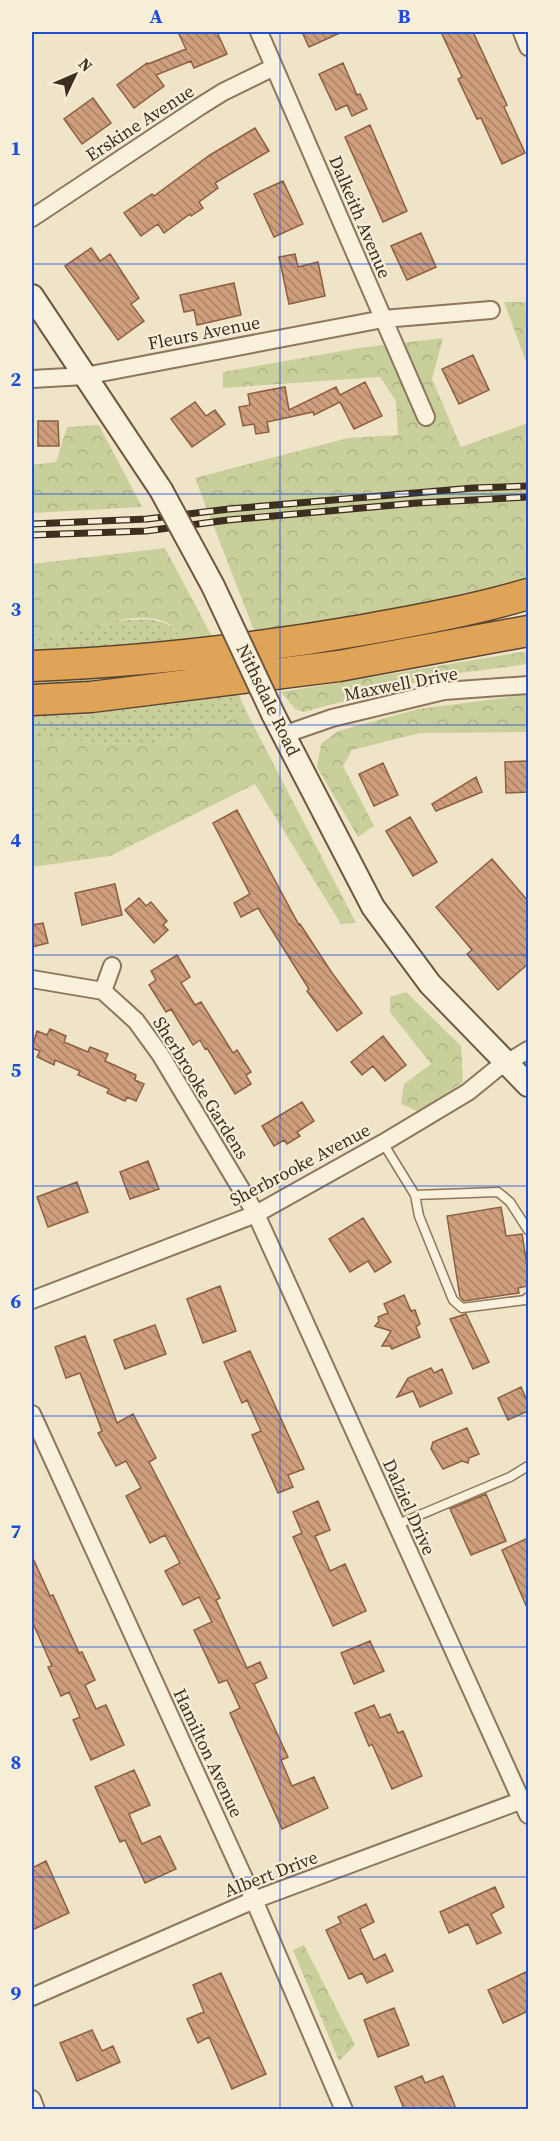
<svg xmlns="http://www.w3.org/2000/svg" width="560" height="2141" font-family="'Source Serif 4',serif">
<defs>
<pattern id="grass-dots" width="8" height="8" patternUnits="userSpaceOnUse" patternTransform="scale(1.5)"><rect width="8" height="8" fill="#c9cf9b"/><path d="M2 2h.1M6 6h.1" fill="none" stroke="#aeb285" stroke-width="1.8" stroke-linecap="round"/></pattern>
<pattern id="forest-crowns" width="20" height="18" patternUnits="userSpaceOnUse" patternTransform="scale(1.5)"><rect width="20" height="18" fill="#c9cf9b"/><path d="M2 6a3 3 0 1 1 6 0M12 15a3 3 0 1 1 6 0" fill="none" stroke="#aeb285"/></pattern>
<pattern id="building-back-hatch" width="6" height="6" patternUnits="userSpaceOnUse" patternTransform="scale(1.5)"><rect width="6" height="6" fill="#cf9f7d"/><path d="M-1 5l2 2M0 0l6 6M5-1l2 2" fill="none" stroke="#a98266"/></pattern>
</defs>
<rect width="100%" height="100%" fill="#f0e4c8"/>
<path fill="url(#grass-dots)" d="M145 619C171 622 172 626 188 645L216 644 247 713 151 745 32 739V639L58 637 108 621Z"/>
<path fill="url(#forest-crowns)" d="M504 302H528V367Z
M443 338 432 379 461 447 528 423V587L257 638 195 478 348 438 398 435 396 401 380 377 223 388V372L359 348Z
M99 425 142 507 32 513V465L56 462 67 427Z
M165 548 216 644 188 645C181 637 174 626 165 622 134 609 89 630 60 637 51 639 41 638 32 639V564Z
M528 651V664L445 675 303 712 295 709 281 692Z
M525 695 528 696V732L420 733 352 750 343 766 374 826 358 837 317 767 321 744 338 731 418 709Z
M247 713 356 923 341 924 255 784 110 856 32 867V739L151 745Z
M406 992 461 1046 463 1082 419 1112 401 1104 404 1084 431 1064 390 1012V997Z
M304 1945 355 2045 339 2061 293 1950Z"/>
<path fill="url(#building-back-hatch)" stroke="#8d5f41" stroke-width="1.5" d="M178 32H217L227 54 194 68 191 61 156 75 164 86 134 108 117 85 147 63 148 64 186 49Z
M302 32H342L309 47Z
M441 32H473L507 105 504 107 525 153 502 164 481 118 477 119 458 79 462 77Z
M343 63 357 95 360 94 367 109 352 116 347 105 336 110 319 74Z
M93 98 111 123 82 144 64 119Z
M370 125 407 211 383 222 345 137Z
M255 128 269 151 215 183 218 188 199 202 203 208 191 216 190 214 164 233 158 224 141 236 124 213 152 194 154 196 210 155Z
M283 181 303 224 274 237 254 194Z
M421 233 436 267 407 280 391 246Z
M91 248 100 261 110 254 139 298 131 304 144 321 118 340 65 266Z
M295 254 298 267 318 262 325 296 289 304 279 257Z
M234 283 241 315 197 325 194 310 184 312 180 295Z
M473 355 489 390 459 404 442 369Z
M365 382 382 416 354 429 340 402 314 415 313 412 267 422 269 432 256 434 254 424 243 426 239 407 250 405 248 394 285 387 289 410 336 387 340 395Z
M195 402 206 416 215 410 225 424 192 447 171 419Z
M38 421H58L59 446H38Z
M528 761V792L506 793 505 762Z
M383 763 398 795 374 806 359 774Z
M476 777 482 792 436 811 432 804Z
M237 810 299 925 300 924 332 973 362 1013 337 1031 307 991 309 989 258 908 241 917 234 903 250 894 213 823Z
M410 817 437 862 413 876 386 831Z
M492 859 528 901V964L498 990 467 954 472 950 436 907Z
M115 884 122 915 82 925 75 893Z
M139 898 146 906 151 902 167 921 163 925 168 930 154 943 125 910Z
M43 923 48 943 32 947V925Z
M177 955 190 977 181 983 195 1005 201 1002 233 1053 237 1050 251 1072 246 1075 251 1084 235 1094 207 1048 205 1049 200 1040 193 1045 171 1009 166 1012 149 985 156 980 151 971Z
M50 1029 66 1036 64 1042 88 1052 90 1047 108 1054 105 1061 136 1075 135 1080 144 1084 136 1101 127 1097 125 1101 107 1093 109 1089 78 1075 80 1071 55 1060 54 1065 37 1057 40 1051 32 1048 37 1031 47 1035Z
M383 1036 406 1065 385 1081 373 1066 362 1075 351 1062Z
M302 1102 314 1121 297 1132 300 1136 287 1144 284 1140 274 1146 262 1126Z
M148 1161 159 1189 130 1199 120 1172Z
M77 1182 88 1212 48 1227 37 1197Z
M501 1207 506 1236 522 1234 528 1272V1286L518 1288 519 1293 464 1301 460 1297 447 1216Z
M363 1218 391 1262 375 1272 368 1261 350 1272 329 1239Z
M220 1286 236 1331 203 1343 187 1299Z
M404 1295 411 1311 415 1310 420 1324 416 1327 420 1337 392 1349 390 1346H382L391 1331 375 1326 379 1321 378 1317 388 1313 384 1304Z
M466 1314 489 1362 473 1369 450 1319Z
M155 1325 166 1354 125 1369 114 1340Z
M85 1336 117 1423 133 1414 156 1458 149 1462 220 1598 216 1600 247 1668 260 1662 267 1678 254 1684 288 1757 281 1760 292 1786 314 1777 328 1808 282 1829 230 1713 240 1708 227 1680 219 1683 194 1630 212 1622 199 1597 183 1605 165 1571 180 1563 165 1535 150 1543 126 1496 141 1488 126 1461 116 1466 98 1433 102 1431 80 1373 66 1378 55 1347Z
M250 1351 304 1469 288 1475 293 1487 278 1493 252 1435 261 1431 247 1400 242 1403 224 1362Z
M431 1368 434 1373 442 1369 452 1393 420 1407 413 1391 397 1397 408 1378Z
M521 1387 528 1403V1411L508 1420 498 1398Z
M467 1428 479 1454 469 1458 468 1463 462 1461 443 1469 431 1449 433 1442Z
M486 1494 506 1541 471 1555 450 1509Z
M318 1501 330 1530 315 1536 330 1571 345 1564 366 1611 333 1626 293 1537 302 1533 293 1512Z
M528 1538V1610L502 1550Z
M32 1556 50 1596 53 1595 79 1653 82 1652 95 1680 85 1685 96 1709 106 1705 124 1745 91 1760 73 1720 80 1717 69 1692 61 1696 48 1667 52 1666 32 1621Z
M370 1641 384 1671 354 1684 341 1653Z
M374 1705 380 1718 390 1714 398 1733 403 1731 422 1776 392 1789 372 1744 369 1746 355 1713Z
M134 1770 150 1805 129 1814 142 1844 160 1836 176 1869 145 1883 125 1840 120 1842 95 1787Z
M46 1861 69 1913 32 1930V1868Z
M495 1887 504 1907 491 1914 501 1933 477 1944 468 1924 449 1933 440 1912Z
M366 1904 374 1922 360 1929 374 1960 385 1954 393 1971 367 1983 362 1973 349 1979 326 1930 341 1923 338 1917Z
M528 1971V2011L503 2023 488 1990Z
M221 1973 266 2074 232 2089 209 2037 198 2043 187 2019 204 2012 193 1985Z
M394 2008 409 2045 378 2057 364 2020Z
M92 2030 102 2051 113 2046 120 2062 77 2081 60 2043Z
M422 2076 425 2083 443 2076 456 2109H404L395 2087Z"/>
<g fill="none" stroke-linecap="round" stroke-linejoin="round">
<g stroke="#8d765c" stroke-width="11">
<path id="lane" d="M383 1143 415 1195 419 1216 453 1300 462 1308 525 1300 528 1297
M415 1195 498 1192 510 1202 528 1230
M396 1525 510 1477 528 1466"/>
</g>
<g stroke="#8d765c" stroke-width="20">
<path id="street" d="M259 32 426 417
M522 32 528 47
M32 218 199 107 223 92 274 67
M32 379 85 376 383 319 491 310
M283 735 332 718 444 691 528 685
M32 979 103 991 136 1021 160 1054 256 1214 528 1815
M103 991 112 966
M32 1300 256 1214 383 1143 468 1092 495 1070 528 1050
M32 1414 254 1900 344 2110
M32 1997 254 1900 528 1798
M32 2099 36 2110"/>
</g>
<g stroke="#6f573f" stroke-width="26">
<path id="secondary" d="M32 296 161 490
M273 714 373 907 430 984 528 1085"/>
</g>
<g stroke="#5b4430" stroke-width="33">
<path id="highway" d="M32 666C143 662 253 649 363 630 419 620 474 610 528 594
M32 700 91 697 339 666 528 631"/>
</g>
<use href="#lane" stroke="#faf1dc" stroke-width="8"/>
<use href="#street" stroke="#faf1dc" stroke-width="16"/>
<use href="#secondary" stroke="#faf1dc" stroke-width="22"/>
<use href="#highway" stroke="#e0a458" stroke-width="30"/>
<g stroke="#3d2e20" stroke-width="7">
<path id="rail" d="M32 524 147 519 229 509 473 488 528 486
M32 535 146 531 228 520 417 503 528 497"/>
</g>
<use href="#rail" stroke="#f7eed8" stroke-width="4.5" stroke-dasharray="14" stroke-linecap="butt"/>
<g stroke="#6f573f" stroke-width="26" stroke-linecap="butt">
<path id="secondary-bridge" d="M161 490 213 586 273 714"/>
</g>
<use href="#secondary-bridge" stroke="#faf1dc" stroke-width="22"/>
</g>
<path fill="none" stroke="#1d4ed8" stroke-width="1.5" stroke-opacity="0.55" d="M280 32V2110M32 264H528M32 494H528M32 725H528M32 955H528M32 1186H528M32 1416H528M32 1647H528M32 1877H528"/>
<g text-anchor="middle" stroke-width="4.5" stroke-linejoin="round" paint-order="stroke">
<g font-size="18" fill="#3d2e20" stroke="#f7eed8">
<text transform="translate(140 123) rotate(-33)" y="6">Erskine Avenue</text>
<text transform="translate(360 217) rotate(67)" y="6">Dalkeith Avenue</text>
<text transform="translate(204 333) rotate(-11)" y="6">Fleurs Avenue</text>
<text transform="translate(401 684) rotate(-11)" y="6">Maxwell Drive</text>
<text transform="translate(268 700) rotate(64)" y="6">Nithsdale Road</text>
<text transform="translate(201 1088) rotate(58)" y="6">Sherbrooke Gardens</text>
<text transform="translate(300 1165) rotate(-28)" y="6">Sherbrooke Avenue</text>
<text transform="translate(409 1507) rotate(66)" y="6">Dalziel Drive</text>
<text transform="translate(208 1753) rotate(65)" y="6">Hamilton Avenue</text>
<text transform="translate(271 1874) rotate(-21)" y="6">Albert Drive</text>
</g>
</g>
<rect width="560" height="2141" fill="none" stroke="#f7eed8" stroke-width="66"/>
<g transform="translate(75 75) rotate(46)" stroke="#f7eed8" stroke-width="4.5" paint-order="stroke">
<path d="M0-4.5L10 22L0 15L-10 22Z" fill="#3d2e20"/>
<text y="-9" font-size="16" font-weight="bold" text-anchor="middle" fill="#3d2e20">N</text>
</g>
<rect x="33" y="33" width="494" height="2075" fill="none" stroke="#1d4ed8" stroke-width="2"/>
<g font-size="20" text-anchor="middle" font-weight="bold" fill="#1d4ed8">
<text x="156" y="23">A</text>
<text x="404" y="23">B</text>
<text x="16" y="155">1</text>
<text x="16" y="386">2</text>
<text x="16" y="616">3</text>
<text x="16" y="847">4</text>
<text x="16" y="1077">5</text>
<text x="16" y="1308">6</text>
<text x="16" y="1538">7</text>
<text x="16" y="1769">8</text>
<text x="16" y="2000">9</text>
</g>
</svg>
